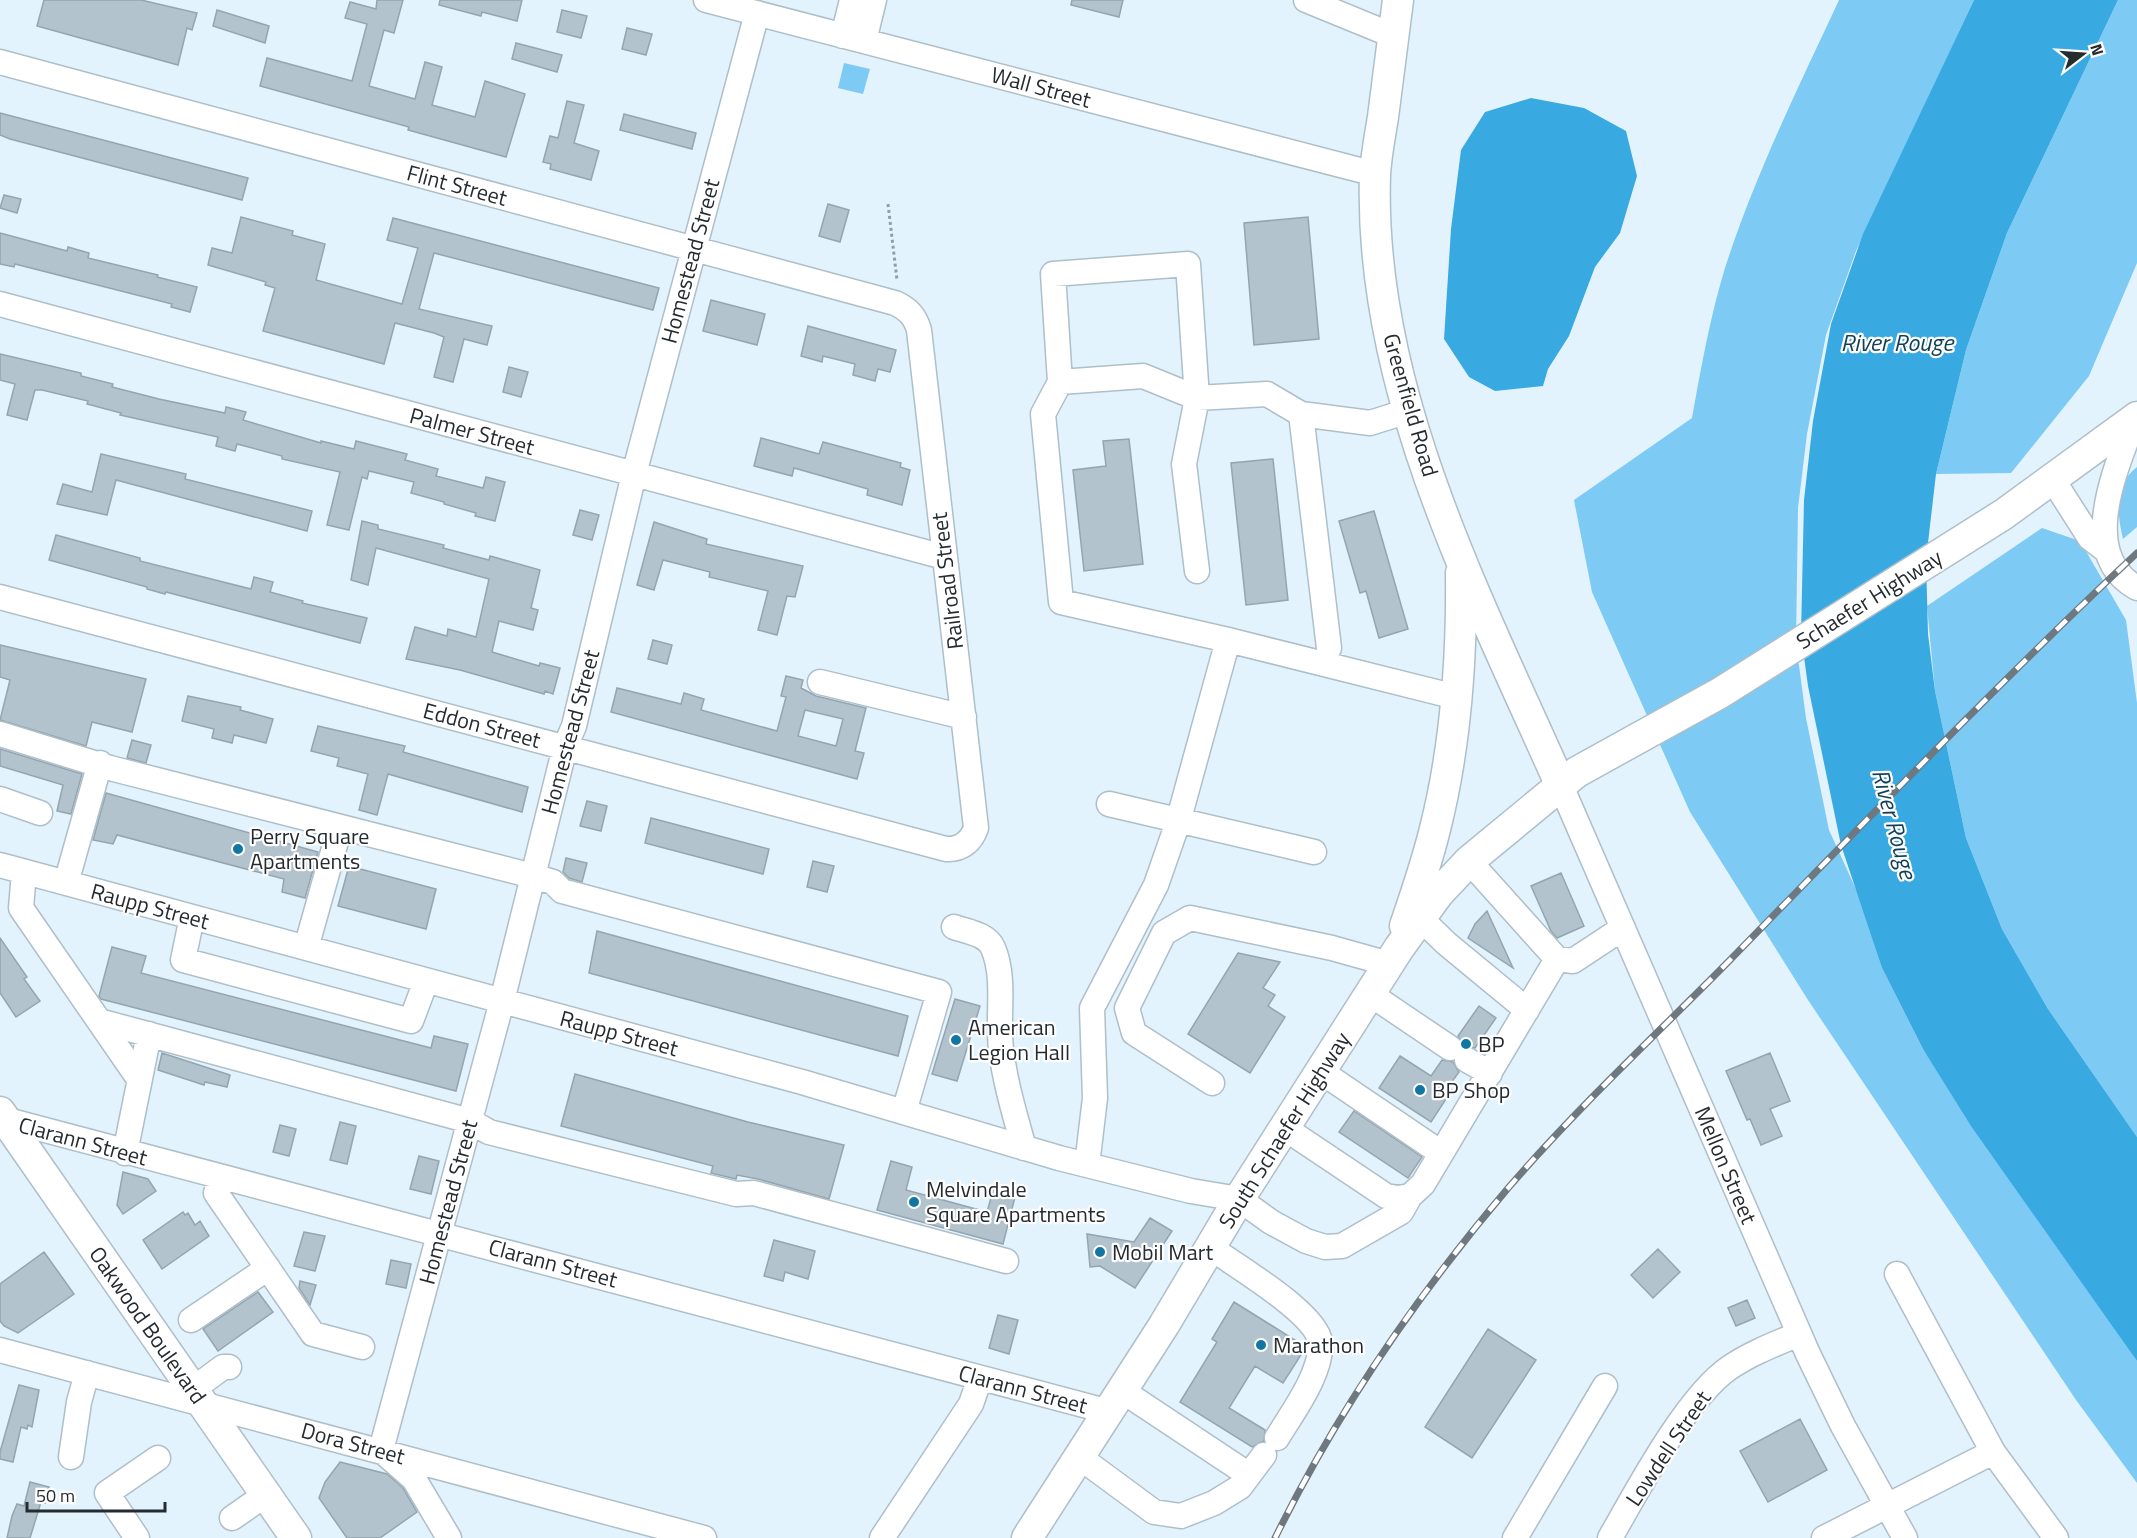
<svg xmlns="http://www.w3.org/2000/svg" width="2137" height="1538" font-family="'Titillium Web',sans-serif">
<rect width="100%" height="100%" fill="#e2f3fe"/>
<path fill="#7dcaf5" d="M1839 0H1974L1856 251 1826 335 1807 434 1798 508 1796 643 1806 718 1829 830 1859 896 1882 968 1923 1049 2137 1361V1483L2076 1400 1808 1000 1690 812 1592 592 1574 500 1692 418C1701 368 1710 317 1725 268 1755 175 1798 88 1839 0Z
M2118 0H2137V263L2089 376 2011 473 1936 474 1966 350 2007 233Z
M844 63 870 69 863 94 838 88Z
M2137 467V527L2123 539C2117 512 2113 486 2137 467Z
M2042 528 2080 541 2126 620 2137 703V1137L2048 1009 2002 929 1966 838 1935 691 1927 606Z"/>
<path fill="#38a9e1" d="M1974 0H2118L2007 233 1966 350 1936 474 1926 560 1928 634 1935 691 1966 838 2002 929 2048 1009 2137 1137V1361L1971 1126 1923 1049 1882 968 1841 845 1808 686 1801 635 1804 500 1813 421 1831 324 1863 234Z
M1531 98 1584 108 1626 131 1637 176 1620 233 1595 267 1569 336 1548 369 1543 386 1495 391 1469 377 1444 339 1451 229 1461 150 1485 112Z"/>
<path fill="#b2c3ce" stroke="#95a5af" stroke-width="1.5" fill-rule="evenodd" d="M44 0H141L197 13 192 30 187 28 178 65 37 26Z
M377 0H403L394 33 384 30 369 86 415 99 425 62 442 67 432 105 475 117 485 81 525 94 506 157 408 130 409 127 260 86 267 58 352 81 367 24 345 18 350 2 376 9Z
M440 0H522L517 21 482 12 481 16 439 5Z
M1072 0H1123L1119 17 1071 5Z
M217 10 269 26 265 43 213 26Z
M562 10 587 16 581 38 557 32Z
M627 28 652 34 646 55 622 49Z
M516 43 562 55 557 72 512 59Z
M567 101 584 105 574 143 599 151 591 180 550 169 551 164 543 162 550 136 558 138Z
M0 113 248 178 242 200 10 139 0 135Z
M624 114 696 133 692 149 620 130Z
M4 195 21 199 17 213 0 208Z
M828 204 849 210 840 242 819 236Z
M241 217 293 231 292 235 325 244 316 280 402 304 418 248 387 240 393 218 659 288 653 310 434 253 419 309 492 326 487 345 464 339 453 382 434 377 444 337 434 333 395 323 384 364 263 331 275 288 265 285 266 282 208 265 212 248 232 253Z
M1308 217 1319 339 1254 345 1244 223Z
M0 233 67 251 68 247 89 253 88 258 158 275 157 277 197 287 190 312 171 307 172 304 15 264 14 267 0 264Z
M711 300 765 314 757 345 703 331Z
M808 326 896 350 890 372 878 369 875 381 853 375 855 364 823 356 822 362 801 356Z
M0 354 81 373V376L113 384 112 387 159 399 225 413 226 407 246 412 243 420 321 443V441L354 449 356 441 407 454 405 460 438 469 436 476 483 488 486 477 505 482 495 521 475 516 476 513 444 504V502L411 493 414 482 369 471 367 479 362 477 349 530 327 525 340 472 282 459V456L237 444 235 451 216 446 218 437 120 415 121 413 87 404 88 401 42 390H35L27 420 7 415 15 384 0 380Z
M509 367 528 372 521 397 503 392Z
M761 438 819 454 823 442 901 463 900 467 910 470 902 505 867 495 868 489 794 468 792 476 754 466Z
M1129 439 1143 564 1084 571 1073 470 1106 466 1103 441Z
M101 454 186 474 185 479 312 511 307 531 116 480 107 515 57 504 63 484 92 492Z
M1273 459 1288 600 1246 605 1231 463Z
M580 510 599 515 592 540 573 535Z
M1374 511 1408 629 1379 638 1366 591 1360 593 1339 521Z
M362 521 378 525V529L444 545 443 548 489 560 490 556 540 570 531 608 538 610 533 630 499 621 492 652 539 666 540 663 560 668 553 694 545 691 544 694 460 670 406 659 415 627 447 636 448 629 476 637 489 579 376 548 368 585 351 580Z
M654 522 707 539 706 544 803 566 795 597 787 596 777 635 758 630 768 591 709 577 710 572 663 560 654 590 637 585Z
M56 535 140 558V561L251 589 254 577 273 582 270 592 303 601 302 603 367 618 360 643 166 592 165 594 147 589V587L49 560Z
M653 640 672 645 667 664 648 659Z
M0 645 146 679 132 732 92 722 86 746 0 720 10 680 0 677Z
M786 676 803 680 801 688 816 696 866 708 855 751 864 753 857 779 611 712 617 688 681 704 684 693 704 699 701 710 777 731 786 697 781 696ZM805 710 843 719 836 746 798 736Z
M188 696 241 707 240 710 273 719 266 743 234 735 232 743 212 738 214 729 182 721Z
M318 726 405 746 403 752 528 787 522 812 388 774 377 815 359 810 368 774 337 766 339 758 311 751Z
M132 740 151 745 146 763 127 758Z
M0 749 82 774 71 814 57 811 63 785 0 766Z
M106 793 318 852 305 898 282 892 284 879 117 835 113 844 93 840Z
M587 801 607 806 601 831 580 826Z
M651 818 769 849 763 874 645 843Z
M566 858 587 863 582 882 569 878 563 872Z
M813 861 834 866 827 892 807 887Z
M349 866 436 889 426 929 338 906Z
M1561 873 1584 926 1557 938 1551 931 1531 886Z
M1487 911 1513 968 1468 938 1475 924Z
M597 931 908 1016 898 1056 589 973Z
M0 938 27 977 24 979 40 1001 16 1017 0 993Z
M112 947 146 956 141 973 431 1048 434 1036 468 1044 456 1091 101 999 99 996Z
M1238 953 1280 962 1263 988 1275 995 1268 1006 1285 1017 1250 1073 1188 1034Z
M955 999 980 1006 957 1081 932 1074Z
M1479 1006 1496 1018 1475 1048 1464 1047 1458 1036Z
M162 1053 230 1075 227 1087 205 1082 204 1085 158 1070Z
M1770 1053 1790 1101 1770 1109 1782 1136 1761 1145 1750 1119 1747 1120 1726 1071Z
M1400 1056 1431 1076 1442 1060 1453 1062 1459 1072 1448 1087 1452 1090 1431 1122 1379 1088Z
M575 1074 748 1122 844 1145 829 1199 758 1179 737 1175 736 1179 711 1173 713 1166 561 1126Z
M1354 1111 1422 1157 1408 1178 1339 1132Z
M340 1122 356 1126 347 1164 330 1160Z
M280 1125 296 1129 289 1156 273 1152Z
M419 1156 439 1161 431 1194 410 1189Z
M891 1161 912 1167 906 1190 987 1212 994 1187 1016 1193 1003 1244 877 1210Z
M123 1172 148 1179 156 1191 123 1214 117 1205Z
M183 1212 185 1215 188 1213 195 1225 200 1221 209 1236 162 1269 143 1240Z
M1150 1218 1172 1231 1135 1288 1100 1266 1090 1267 1087 1234 1134 1242Z
M304 1232 325 1236 315 1271 294 1266Z
M774 1240 815 1251 808 1279 785 1272 783 1281 764 1276Z
M1658 1249 1680 1272 1653 1298 1631 1275Z
M44 1252 74 1294 18 1333 4 1326 0 1321V1284Z
M391 1260 411 1264 406 1288 386 1284Z
M300 1281 316 1285 310 1305 299 1288Z
M258 1292 273 1312 218 1351 203 1329Z
M1747 1300 1755 1318 1736 1326 1728 1308Z
M1234 1302 1306 1347 1283 1383 1255 1366 1229 1408 1265 1430 1264 1441 1252 1447 1180 1402 1217 1342 1212 1339Z
M998 1315 1018 1320 1009 1354 989 1348Z
M1488 1329 1536 1360 1472 1458 1425 1427Z
M19 1385 39 1390 32 1427 28 1425 27 1429 21 1427 13 1462 0 1459V1452Z
M1800 1419 1827 1470 1768 1502 1740 1451Z
M340 1462 387 1474 403 1488 417 1512 380 1538H347L319 1498 325 1482Z
M30 1482 49 1487 45 1503 41 1502 30 1538H7L12 1516 17 1504 24 1506Z"/>
<g fill="none" stroke-linecap="round" stroke-linejoin="round">
<g stroke="#aebfc9" stroke-width="27">
<path id="minor" d="M706 0 1375 174
M1306 0 1394 36
M843 36 852 0
M864 41 874 0
M0 62 895 303C908 309 915 316 919 330L976 828C971 842 961 850 946 849L0 597
M0 304 944 557
M1060 382 1143 376 1197 398 1184 464 1197 571
M1301 414 1267 394 1197 398 1188 264 1053 274 1060 382 1043 414 1061 602 1228 640 1456 697
M2134 420C2117 466 2076 555 2137 588
M2053 480 2090 538 2107 551
M1329 648 1301 414 1370 423 1408 411
M820 682 964 717
M0 734 110 768 533 876 553 882 562 891 939 992 904 1112
M1561 786 1808 1354 1843 1426 1905 1538
M0 799 40 813
M1109 804 1314 852
M1469 861 1557 959 1573 961 1623 928
M0 865 802 1082 1059 1158 1191 1191 1239 1199 1271 1222 1306 1241 1325 1247 1342 1246 1401 1212 1410 1196 1423 1184 1557 959
M24 872 21 908 139 1079
M66 883 100 763
M192 917 183 960 411 1021 426 981
M1420 918 1447 944 1527 1010
M954 927C968 932 987 934 993 948 1006 978 997 1017 1001 1049 1005 1083 1015 1115 1024 1148
M306 948 340 827
M1370 994 1450 1048
M99 1021 470 1121 489 1132 736 1194 754 1193 1006 1261
M1467 1060 1490 1073
M1320 1071 1441 1153
M1212 1083 1134 1033 1127 1008 1164 933 1190 918 1332 948 1389 964
M0 1118 1106 1411
M1283 1127 1386 1196 1398 1198 1410 1196
M125 1153 149 1034
M1087 1165 1095 1098 1092 1008 1156 885 1178 822 1228 640
M222 1177 216 1193 313 1334 362 1347
M1210 1247C1234 1265 1317 1313 1320 1342 1323 1372 1292 1413 1277 1438
M1897 1274 1993 1452 2056 1538
M191 1320 268 1268
M0 1350 704 1538
M192 1390 223 1367H229
M1121 1390 1249 1475
M1078 1456 1154 1512 1181 1516 1214 1503 1240 1487 1264 1455
M71 1457 79 1402 87 1373
M232 1518 265 1495
M137 1538 107 1493 158 1458
M449 1538 414 1479 381 1450 502 1001 565 747 574 726 634 474 757 13
M882 1538 971 1404 980 1378
M1515 1538 1605 1386
M1610 1538C1637 1491 1686 1398 1729 1368 1751 1353 1775 1344 1799 1334
M1824 1538 1993 1452"/>
</g>
<g stroke="#aebfc9" stroke-width="33">
<path id="major" d="M1398 0C1393 39 1388 78 1383 117 1380 136 1376 156 1375 175 1368 389 1476 595 1561 786
M1405 926C1416 894 1427 862 1435 829 1456 746 1462 658 1461 573
M0 1112 296 1538
M1027 1538 1164 1325 1239 1199 1399 948 1438 894 1469 861 1577 772 1720 693 2004 514 2137 417"/>
</g>
<path stroke="#919ea6" stroke-width="3" stroke-dasharray="3 3" stroke-linecap="butt" d="M888 204 897 280"/>
<use href="#minor" stroke="#fff" stroke-width="24"/>
<use href="#major" stroke="#fff" stroke-width="30"/>
<g stroke="#6e787e" stroke-width="7">
<path id="rail" d="M1275 1538C1338 1410 1417 1295 1509 1187 1578 1107 1656 1035 1730 960 1864 823 1997 684 2137 553"/>
</g>
<use href="#rail" stroke="#fff" stroke-width="4.5" stroke-dasharray="14" stroke-linecap="butt"/>
</g>
<g fill="#1176a2" stroke="#fff" stroke-width="2">
<circle cx="238" cy="849" r="6"/>
<circle cx="956" cy="1040" r="6"/>
<circle cx="1466" cy="1044" r="6"/>
<circle cx="1420" cy="1090" r="6"/>
<circle cx="914" cy="1202" r="6"/>
<circle cx="1100" cy="1252" r="6"/>
<circle cx="1261" cy="1345" r="6"/>
</g>
<g text-anchor="middle" stroke-width="4.5" stroke-linejoin="round" paint-order="stroke">
<g font-size="22" fill="#252b2f" stroke="#fff">
<text transform="translate(1041 87) rotate(15)" y="8">Wall Street</text>
<text transform="translate(457 185) rotate(15)" y="8">Flint Street</text>
<text transform="translate(690 261) rotate(-75)" y="8">Homestead Street</text>
<text transform="translate(1411 405) rotate(74)" y="8">Greenfield Road</text>
<text transform="translate(472 431) rotate(15)" y="8">Palmer Street</text>
<text transform="translate(947 581) rotate(-97)" y="8">Railroad Street</text>
<text transform="translate(1869 599) rotate(-32)" y="8">Schaefer Highway</text>
<text transform="translate(482 725) rotate(15)" y="8">Eddon Street</text>
<text transform="translate(570 732) rotate(-75)" y="8">Homestead Street</text>
<text transform="translate(150 906) rotate(15)" y="8">Raupp Street</text>
<text transform="translate(619 1033) rotate(15)" y="8">Raupp Street</text>
<text transform="translate(1284 1130) rotate(-58)" y="8">South Schaefer Highway</text>
<text transform="translate(83 1141) rotate(15)" y="8">Clarann Street</text>
<text transform="translate(1726 1165) rotate(67)" y="8">Mellon Street</text>
<text transform="translate(448 1202) rotate(-75)" y="8">Homestead Street</text>
<text transform="translate(553 1263) rotate(15)" y="8">Clarann Street</text>
<text transform="translate(148 1325) rotate(55)" y="8">Oakwood Boulevard</text>
<text transform="translate(1023 1389) rotate(15)" y="8">Clarann Street</text>
<text transform="translate(353 1443) rotate(15)" y="8">Dora Street</text>
<text transform="translate(1668 1448) rotate(-56)" y="8">Lowdell Street</text>
</g>
<g font-size="22" fill="#252b2f" stroke="#fff" text-anchor="start">
<text x="250" y="844">Perry Square<tspan x="250" dy="25">Apartments</tspan></text>
<text x="968" y="1035">American<tspan x="968" dy="25">Legion Hall</tspan></text>
<text x="1478" y="1052">BP</text>
<text x="1432" y="1098">BP Shop</text>
<text x="926" y="1197">Melvindale<tspan x="926" dy="25">Square Apartments</tspan></text>
<text x="1112" y="1260">Mobil Mart</text>
<text x="1273" y="1353">Marathon</text>
</g>
<g font-size="24" font-style="italic" fill="#103f56" stroke="#fff">
<text x="1897" y="351">River Rouge</text>
<text transform="translate(1894 824) rotate(75)" y="8">River Rouge</text>
</g>
</g>
<g transform="translate(2083 54) rotate(73)" stroke="#ffffff" stroke-width="4.5" paint-order="stroke">
<path d="M0-4.5L10 22L0 15L-10 22Z" fill="#252b2f"/>
<text y="-9" font-size="16" font-weight="bold" text-anchor="middle" fill="#252b2f">N</text>
</g>
<path d="M27 1502v9h138v-9" fill="none" stroke="#252b2f" stroke-width="3"/>
<text x="36" y="1502" font-size="18" fill="#252b2f" stroke="#ffffff" stroke-width="4.5" paint-order="stroke">50 m</text>
</svg>
